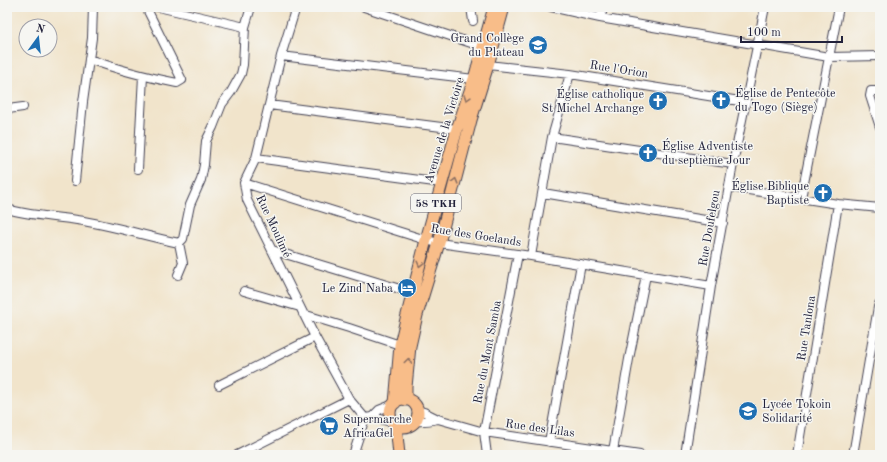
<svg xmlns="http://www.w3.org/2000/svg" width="887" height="462" font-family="'Old Standard TT',serif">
<rect width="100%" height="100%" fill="#f6f6f2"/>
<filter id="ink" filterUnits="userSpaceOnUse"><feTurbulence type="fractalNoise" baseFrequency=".025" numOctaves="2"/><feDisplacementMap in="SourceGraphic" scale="8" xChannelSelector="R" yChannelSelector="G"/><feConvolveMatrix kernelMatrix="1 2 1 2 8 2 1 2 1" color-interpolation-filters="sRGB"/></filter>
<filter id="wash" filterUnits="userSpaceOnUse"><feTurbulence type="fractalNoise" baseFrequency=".012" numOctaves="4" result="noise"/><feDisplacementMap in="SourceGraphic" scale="16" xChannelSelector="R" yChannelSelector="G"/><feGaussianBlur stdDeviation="0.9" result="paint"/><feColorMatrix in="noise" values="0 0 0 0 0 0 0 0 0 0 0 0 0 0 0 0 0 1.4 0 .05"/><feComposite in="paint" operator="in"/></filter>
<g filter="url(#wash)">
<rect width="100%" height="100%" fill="#f1e4cb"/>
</g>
<g filter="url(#ink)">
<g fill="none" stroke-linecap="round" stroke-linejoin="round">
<g stroke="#413f51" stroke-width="10">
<path id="minor" d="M158 7 245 27
M296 7 281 56 256 158 244 183 247 200 315 337 349 399 365 418
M364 7 474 44 482 50
M471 7 473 21
M551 7 600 18 829 57 880 56
M600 18 604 7
M281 56 474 79
M89 59C118 70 147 77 177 83L182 80 146 7
M488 65 570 74 746 102
M880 91H871L870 96 880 127
M269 105 457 129
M7 109H8L23 107
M552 137 733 164
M256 158 442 183
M138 169 143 76
M75 181 83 102 92 38 93 7
M244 183 426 240 439 243 531 256 711 286
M729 187 838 204 880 208
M543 193 723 223
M801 198 839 7
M7 209C30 216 54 216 77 220 111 225 145 236 179 243L183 239 190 205 201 180 204 165 206 141 213 127 222 104 231 92 241 74 243 65 245 27 251 7
M272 250 413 293
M531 256 552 137 570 74
M178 275 183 263 179 243
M244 291 300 307
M303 314 349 328 400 345
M219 385 315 337
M417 410 424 412 438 419 484 432 640 455
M372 417 379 410 394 404
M365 418 372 417 395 423
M415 421C424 422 430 421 438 419
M549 442 581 264
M613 451 629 359 646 275
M237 455 349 399
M353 455 365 418
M487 455 484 432 518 254
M685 455 711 286 733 164 765 7
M797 455 838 204
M853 455 878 307 879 304H880"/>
</g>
<g stroke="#413f51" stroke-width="13">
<path id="highway" d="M390 413a14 14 0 1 1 28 0a14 14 0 1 1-28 0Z
M406 400V387L410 346 417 315 439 243 471 120 488 65 504 7
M395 403 400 345 406 319 426 240 457 129 474 79 494 7
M396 425 399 455"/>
</g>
<use href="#minor" stroke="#fff" stroke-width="8"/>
<use href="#highway" stroke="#f8bd89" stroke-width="11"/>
</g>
<defs><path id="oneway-chevron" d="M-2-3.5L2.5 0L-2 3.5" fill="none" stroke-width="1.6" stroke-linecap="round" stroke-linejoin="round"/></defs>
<g stroke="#8d7062">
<use href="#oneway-chevron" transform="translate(467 98) rotate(108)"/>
<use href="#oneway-chevron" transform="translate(455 181) rotate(-75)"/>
<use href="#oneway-chevron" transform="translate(420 264) rotate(104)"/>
<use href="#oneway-chevron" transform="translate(408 361) rotate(-82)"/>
</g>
</g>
<defs>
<g id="school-disc" transform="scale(1)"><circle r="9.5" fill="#1f6fb2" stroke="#f6f6f2"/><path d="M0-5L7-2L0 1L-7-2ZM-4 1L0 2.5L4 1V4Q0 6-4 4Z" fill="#fff"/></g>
<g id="church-disc" transform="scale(1)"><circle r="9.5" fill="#1f6fb2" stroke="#f6f6f2"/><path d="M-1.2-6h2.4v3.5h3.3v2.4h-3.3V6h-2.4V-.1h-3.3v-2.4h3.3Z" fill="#fff"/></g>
<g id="hotel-disc" transform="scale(1)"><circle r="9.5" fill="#1f6fb2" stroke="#f6f6f2"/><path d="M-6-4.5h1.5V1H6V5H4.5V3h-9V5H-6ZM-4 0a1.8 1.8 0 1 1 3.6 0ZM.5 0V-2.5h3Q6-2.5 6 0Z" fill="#fff"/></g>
<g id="supermarket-disc" transform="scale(1)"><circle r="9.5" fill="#1f6fb2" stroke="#f6f6f2"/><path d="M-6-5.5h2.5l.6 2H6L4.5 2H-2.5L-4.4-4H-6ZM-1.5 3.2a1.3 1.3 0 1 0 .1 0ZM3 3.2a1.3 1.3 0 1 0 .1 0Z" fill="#fff"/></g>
</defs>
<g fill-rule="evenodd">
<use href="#school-disc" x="538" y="45"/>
<use href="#church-disc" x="721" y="100"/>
<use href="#church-disc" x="658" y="101"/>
<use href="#church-disc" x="648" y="153"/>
<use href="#church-disc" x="823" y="193"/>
<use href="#hotel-disc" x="407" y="288"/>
<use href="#school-disc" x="748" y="411"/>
<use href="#supermarket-disc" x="329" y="426"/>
</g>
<g text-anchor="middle" stroke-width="3" stroke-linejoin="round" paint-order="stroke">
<rect fill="#f6f6f2" stroke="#626272" stroke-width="1" x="411" y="194" width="50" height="18" rx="3"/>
<g font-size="11" font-weight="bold" fill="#22223b">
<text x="436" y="207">58 TKH</text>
</g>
<g font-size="12" fill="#22223b" stroke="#f6f6f2" text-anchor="end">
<text x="524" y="42">Grand Collège<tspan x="524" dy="14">du Plateau</tspan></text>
<text x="735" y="97" text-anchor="start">Église de Pentecôte<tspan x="735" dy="14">du Togo (Siège)</tspan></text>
<text x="644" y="98">Église catholique<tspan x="644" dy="14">St Michel Archange</tspan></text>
<text x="662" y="150" text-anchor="start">Église Adventiste<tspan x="662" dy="14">du septième Jour</tspan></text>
<text x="809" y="190">Église Biblique<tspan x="809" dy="14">Baptiste</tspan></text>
<text x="393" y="292">Le Zind Naba</text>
<text x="762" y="408" text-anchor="start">Lycée Tokoin<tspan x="762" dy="14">Solidarité</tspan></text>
<text x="343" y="423" text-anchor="start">Supermarche<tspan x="343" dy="14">AfricaGel</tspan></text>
</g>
<g font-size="12" fill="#22223b" stroke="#f6f6f2">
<text transform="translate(619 69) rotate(9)" y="4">Rue l'Orion</text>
<text transform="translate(444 130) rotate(-73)" y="4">Avenue de la Victoire</text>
<text transform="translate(274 226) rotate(65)" y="4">Rue Moulimé</text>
<text transform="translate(709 228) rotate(-80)" y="4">Rue Doufelgou</text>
<text transform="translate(476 235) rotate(9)" y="4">Rue des Goelands</text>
<text transform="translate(806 328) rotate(-81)" y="4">Rue Tanlona</text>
<text transform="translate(487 352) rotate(-79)" y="4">Rue du Mont Samba</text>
<text transform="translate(540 428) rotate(8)" y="4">Rue des Lilas</text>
</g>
</g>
<rect width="887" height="462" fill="none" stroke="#f6f6f2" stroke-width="24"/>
<g transform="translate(38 38) rotate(15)"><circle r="19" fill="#f6f6f2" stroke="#a1a1a9"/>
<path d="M0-3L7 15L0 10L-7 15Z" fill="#1f6fb2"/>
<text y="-6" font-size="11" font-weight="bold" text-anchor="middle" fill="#22223b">N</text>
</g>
<path d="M741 36v6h101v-6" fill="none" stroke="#22223b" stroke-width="2"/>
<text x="747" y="36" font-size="12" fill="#22223b" stroke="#f6f6f2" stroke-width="3" paint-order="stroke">100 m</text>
</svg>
